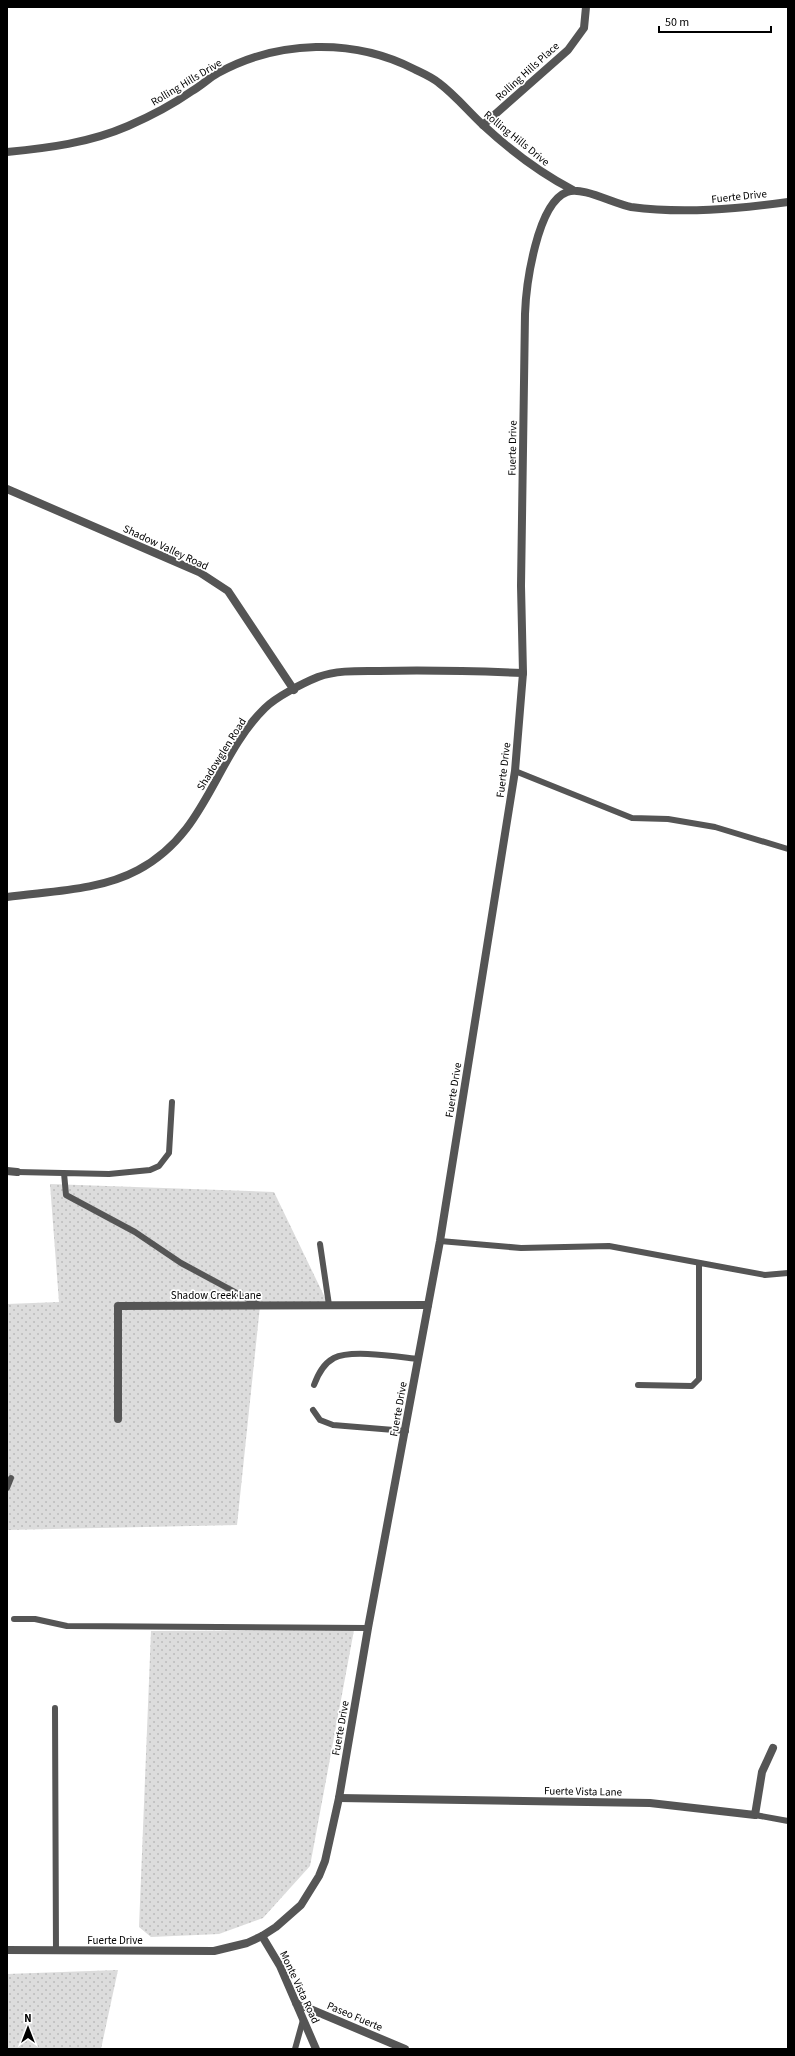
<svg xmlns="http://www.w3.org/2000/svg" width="795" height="2056" font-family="'Source Sans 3',sans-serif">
<defs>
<pattern id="grass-dots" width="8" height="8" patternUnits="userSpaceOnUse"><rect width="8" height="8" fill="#dcdcdc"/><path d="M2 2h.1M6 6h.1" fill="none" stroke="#bbb" stroke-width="1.8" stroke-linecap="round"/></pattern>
</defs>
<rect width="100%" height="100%" fill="#fff"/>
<path fill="url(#grass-dots)" d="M50 1184 274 1192 329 1306H260L237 1525 7 1530V1304L59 1302Z
M354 1630 310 1866 263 1918 219 1934 151 1937 139 1927 151 1631Z
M118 1970 101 2049H7V1974Z"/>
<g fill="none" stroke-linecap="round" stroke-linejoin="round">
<path stroke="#555" stroke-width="6" d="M515 771 632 818 668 819 715 827 788 849
M17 1172 109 1174 150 1170 159 1166 169 1153 172 1102
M64 1173 66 1195 135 1232 181 1263 259 1305
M440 1241 521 1248 609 1246 765 1275 788 1273
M320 1244 329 1305
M314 1385C318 1374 323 1364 334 1358 351 1349 399 1357 418 1359
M638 1385 692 1386 699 1379V1263
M313 1410 320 1420 333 1425 406 1431
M7 1488 11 1478
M14 1619H35L67 1626 368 1628
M55 1708 56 1951
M755 1815 788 1821
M295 2049 303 2020"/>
<path stroke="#555" stroke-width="8" d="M483 125 568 50 584 28 586 7
M7 489 199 572 228 591 294 690
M7 897C50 891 99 891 138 870 208 833 214 758 265 708 276 697 303 683 318 677 337 670 359 671 379 671 427 670 475 671 523 673
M7 1171 17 1172
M118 1419V1306L428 1305
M339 1798 650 1803 755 1815 762 1772 773 1748
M262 1936 280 1966 316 2049
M296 2003 405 2049"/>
<path stroke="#555" stroke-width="8" d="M7 152C48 148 89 143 128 126 151 116 172 105 192 91 201 86 209 78 218 73 278 40 354 38 414 69 422 73 432 77 439 83 455 95 468 111 483 125 510 150 540 173 573 190
M7 1950 214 1951 247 1943 262 1936 276 1927 301 1905 319 1876 325 1861 339 1798 368 1628 440 1241 515 771 523 673 521 586 525 314C526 285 537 203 567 192 582 186 614 204 631 207 683 214 736 209 788 202"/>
</g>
<g text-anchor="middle" stroke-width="3.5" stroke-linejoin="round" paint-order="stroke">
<g font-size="11" fill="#000" stroke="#fff">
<text transform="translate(527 71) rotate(-42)" y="4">Rolling Hills Place</text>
<text transform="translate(186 82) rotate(-31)" y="4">Rolling Hills Drive</text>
<text transform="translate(517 138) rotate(39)" y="4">Rolling Hills Drive</text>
<text transform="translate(739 196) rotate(-6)" y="4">Fuerte Drive</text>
<text transform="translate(512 448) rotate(-89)" y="4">Fuerte Drive</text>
<text transform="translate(166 547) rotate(25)" y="4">Shadow Valley Road</text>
<text transform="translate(221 754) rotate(-58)" y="4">Shadowglen Road</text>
<text transform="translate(503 770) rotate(-83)" y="4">Fuerte Drive</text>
<text transform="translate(453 1090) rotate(-81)" y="4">Fuerte Drive</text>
<text x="216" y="1299">Shadow Creek Lane</text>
<text transform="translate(398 1409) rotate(-80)" y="4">Fuerte Drive</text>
<text transform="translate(340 1728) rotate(-80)" y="4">Fuerte Drive</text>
<text transform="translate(583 1791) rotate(1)" y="4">Fuerte Vista Lane</text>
<text x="115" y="1944">Fuerte Drive</text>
<text transform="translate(300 1987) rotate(65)" y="4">Monte Vista Road</text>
<text transform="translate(355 2016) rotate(23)" y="4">Paseo Fuerte</text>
</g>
</g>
<rect width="795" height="2056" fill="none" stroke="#000000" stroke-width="16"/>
<g transform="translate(28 2028)" stroke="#ffffff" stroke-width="3" paint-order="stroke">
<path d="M0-3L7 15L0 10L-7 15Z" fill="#000000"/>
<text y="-6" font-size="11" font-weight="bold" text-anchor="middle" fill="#000000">N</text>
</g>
<path d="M659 26v6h112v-6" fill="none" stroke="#000000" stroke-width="2"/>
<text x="665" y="26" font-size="12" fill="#000000" stroke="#ffffff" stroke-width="3" paint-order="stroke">50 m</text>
</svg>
